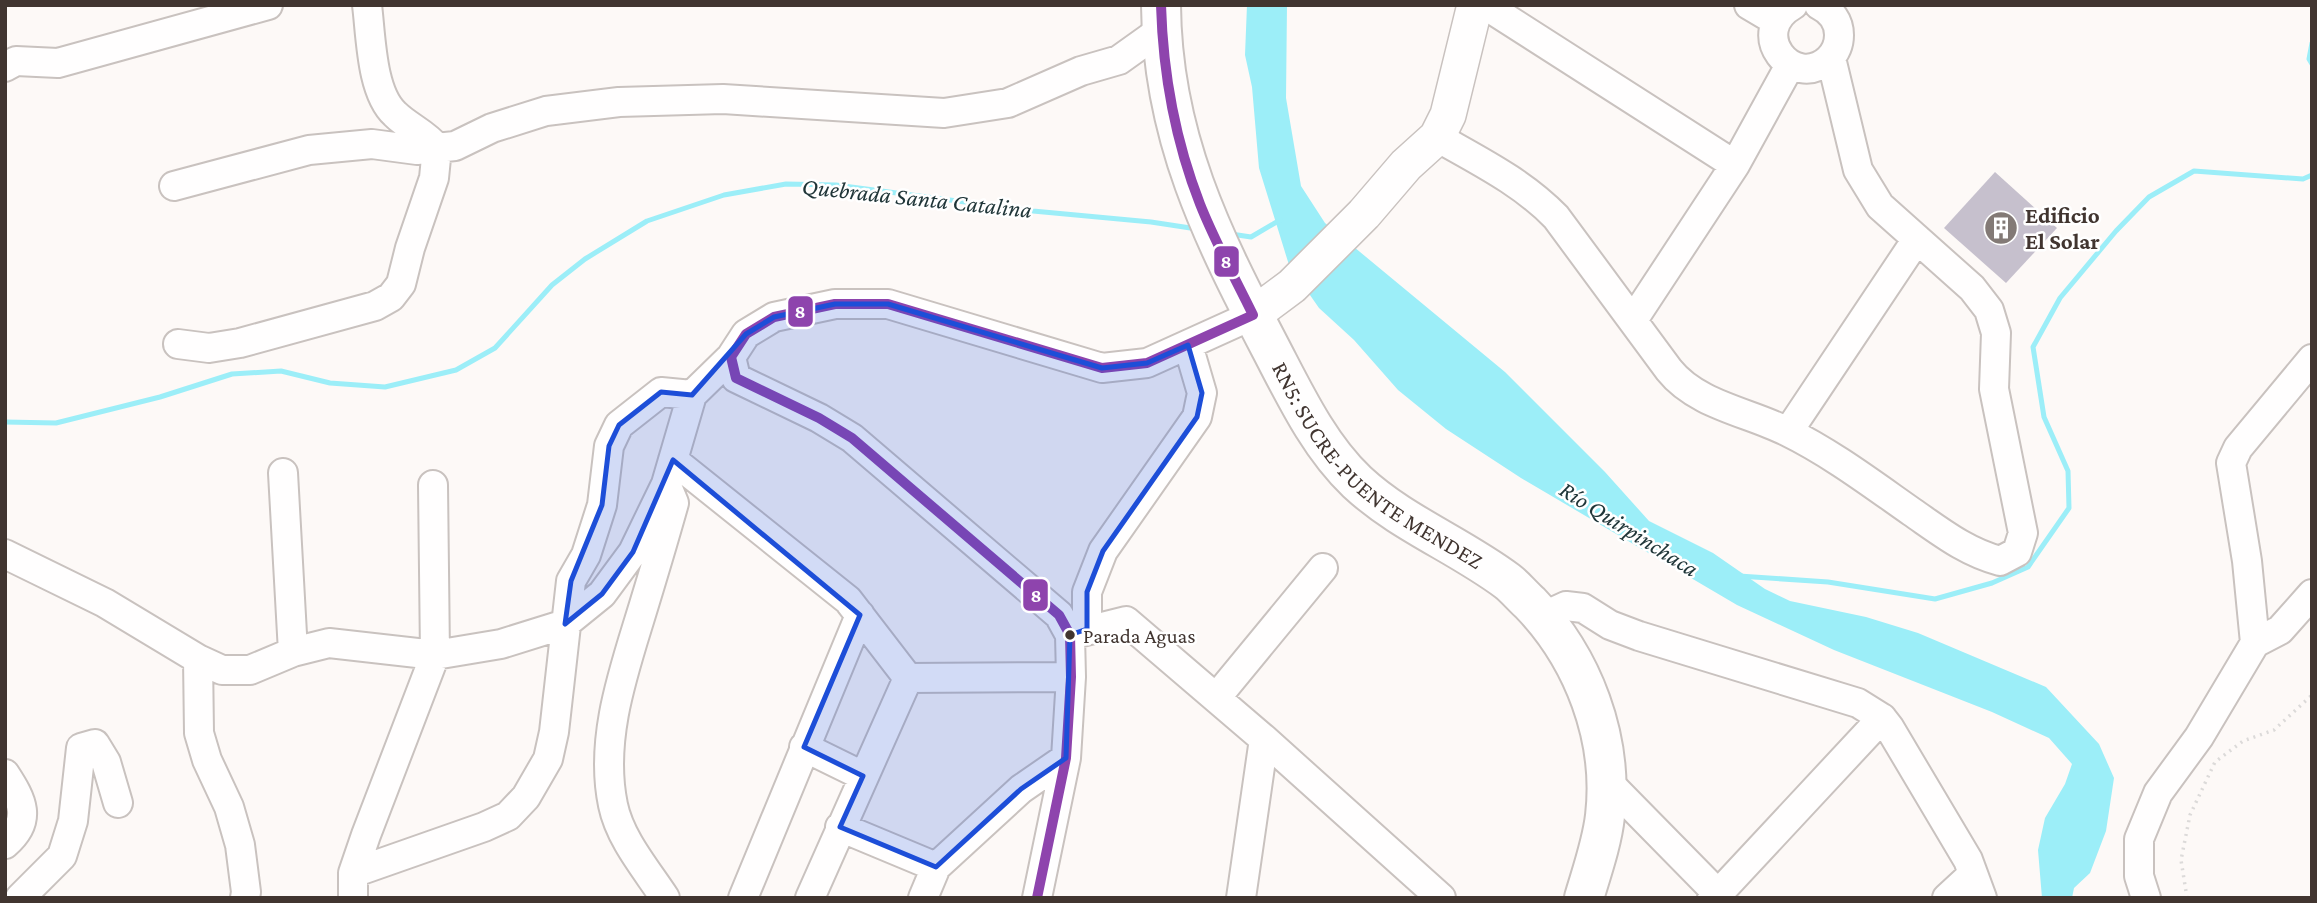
<svg xmlns="http://www.w3.org/2000/svg" width="2317" height="903" font-family="'Crimson Pro',serif">
<rect width="100%" height="100%" fill="#fdf9f7"/>
<path fill="#9ceef8" d="M1247 5H1287L1286 98 1301 186 1325 223 1505 372 1605 472 1649 521 1713 553 1765 589 1790 601 1866 617 1918 633 2046 687 2099 744 2114 778 2106 831 2090 873 2074 888 2072 898H2042L2038 850 2045 818 2065 784 2072 764 2049 738 1992 712 1834 650 1737 605 1521 478 1446 429 1398 390 1354 340 1319 308 1289 265 1259 168 1252 87 1245 55Z"/>
<g fill="none" stroke-linecap="round" stroke-linejoin="round">
<path stroke="#9ceef8" stroke-width="5" d="M2312 43 2309 59 2312 64
M1231 234 1251 237 1280 220
M5 422 56 423 160 397 232 374 281 371 330 383 385 387 456 370 495 348 552 285 585 259 647 221 724 195 786 184 836 185 1033 211 1151 222 1197 229
M1739 576 1828 582 1935 599 1992 583 2028 567 2069 508 2068 471 2044 417 2033 347 2060 298 2116 231 2149 197 2194 171 2303 179 2312 175"/>
</g>
<path fill="#c6c0cd" d="M1995 172 2057 228 2006 283 1944 228Z"/>
<g fill="none" stroke-linecap="round" stroke-linejoin="round">
<g stroke="#c9c2bf" stroke-width="32">
<path id="minor" d="M1485 5 1735 165
M1749 5 1776 21
M1793 5C1746 32 1793 92 1829 59 1835 53 1839 44 1839 35 1839 21 1831 11 1819 5
M5 67 16 61 58 63 268 5
M1437 137C1479 161 1522 182 1556 217L1669 370C1697 405 1748 412 1786 431 1831 453 1872 484 1912 512 1941 532 1966 552 2000 561L2017 552 2023 533 1994 389 1996 333 1989 310 1972 288 1880 206 1858 170 1831 58
M174 186 309 150 372 144 417 150 455 146 492 128 546 111 619 102 723 99 944 113 1008 103 1081 71 1119 60 1161 30
M1633 320 1735 165 1790 65
M178 344 209 348 240 343 375 306 391 297 401 284 410 248 434 178 437 148C425 133 408 127 395 114 371 92 371 36 367 5
M1788 432 1917 239
M673 460 848 600 908 678
M283 473 293 652
M5 554 105 603 198 659 222 670H250L293 652 329 643 435 655 501 644 565 624 602 594 633 552 666 484 692 395 731 357
M1542 617 1566 606 1583 608 1610 625 1639 636 1858 703 1882 718 1889 727 1968 860 1982 898
M1087 629V592L1103 551 1197 417 1202 393 1188 345
M1070 635 1126 621 1264 739 1441 898
M2255 643 2247 561 2231 463 2238 448 2312 359
M198 659 199 733 207 760 229 807 240 845 246 892 245 898
M1216 698 1323 568
M804 747 863 776
M5 774C22 800 33 820 5 844
M1605 779 1722 898
M840 827 936 867
M353 873 484 827 508 816 526 797 548 759 554 732 571 581 586 555 602 505 609 446 619 425 661 392 692 395
M20 898 62 856 73 821 81 748 95 744 106 762 118 803
M353 898V873L366 835 435 655 433 485
M665 898C646 869 620 839 613 805 600 743 621 679 639 621 651 582 663 542 674 503L669 491
M743 898 860 615
M810 898 908 678 1071 677
M923 898 936 867 1021 789 1066 758
M1037 898 1066 758 1071 677 1070 635 1059 615 852 438 819 418 736 378 731 357 746 334 774 317 835 304H888L1102 368 1147 363 1253 315
M1241 898 1264 739
M1712 898 1718 894 1882 718
M1947 898 1973 874
M2146 898 2139 876V839L2158 793 2199 737 2255 643 2280 630 2312 594"/>
</g>
<g stroke="#c9c2bf" stroke-width="38">
<path id="major" d="M1253 315 1292 286 1364 214 1406 165 1437 137 1448 115 1475 5"/>
</g>
<g stroke="#c9c2bf" stroke-width="42">
<g id="highway">
<path id="s1" d="M1161 5C1162 136 1212 236 1271 349 1295 395 1319 446 1357 482 1401 523 1459 545 1507 581 1515 587 1522 596 1530 603 1583 658 1614 738 1605 816 1602 843 1592 871 1584 898"/>
</g>
</g>
<path stroke="#dcdad9" stroke-width="3.5" stroke-dasharray="2 5" stroke-linecap="butt" d="M2187 898 2181 860 2190 815 2215 762 2243 741 2274 730 2312 695"/>
<use href="#minor" stroke="#fffefe" stroke-width="28"/>
<use href="#major" stroke="#fffefe" stroke-width="35"/>
<use href="#highway" stroke="#fffefe" stroke-width="38"/>
<g stroke="#fff" stroke-width="16">
<path id="bus-1" d="M1037 898 1066 758 1071 677 1070 635 1059 615 852 438 819 418 736 378 731 357 746 334 774 317 835 304H888L1102 368 1147 363 1253 315C1235 278 1215 242 1200 204 1175 140 1163 74 1161 5"/>
</g>
<use href="#bus-1" stroke="#8e44ad" stroke-width="10"/>
</g>
<path fill="#1d4ed8" fill-opacity="0.2" stroke="#1d4ed8" stroke-width="5" stroke-linejoin="round" d="M835 304H888L1102 368 1147 363 1188 345 1202 393 1197 417 1103 551 1087 592V629L1070 635 1066 758 1021 789 936 867 840 827 863 776 804 747 860 615 673 460 633 552 602 594 565 624 571 581 602 505 609 446 619 425 661 392 692 395 746 334 774 317Z"/>
<defs>
<g id="building-disc" transform="scale(1.75)"><circle r="9.5" fill="#837a76" stroke="#fff"/><path d="M-4-6H4V6H1V3H-1V6H-4ZM-2.5-4.3h1.7v1.8h-1.7ZM.8-4.3h1.7v1.8H.8ZM-2.5-1h1.7V.8h-1.7ZM.8-1h1.7V.8H.8Z" fill="#fff"/></g>
</defs>
<g fill-rule="evenodd">
<use href="#building-disc" x="2001" y="228"/>
</g>
<circle fill="#413530" stroke="#fff" stroke-width="2.5" cx="1070" cy="635" r="6"/>
<g text-anchor="middle" stroke-width="5" stroke-linejoin="round" paint-order="stroke">
<g font-size="21" fill="#413530" stroke="#fff" text-anchor="start">
<text x="1083" y="643">Parada Aguas</text>
</g>
<g font-size="23" font-weight="bold" fill="#413530" stroke="#fff" text-anchor="start">
<text x="2025" y="223">Edificio<tspan x="2025" dy="26">El Solar</tspan></text>
</g>
<g font-size="23" fill="#413530" stroke="#fff">
<text dy="8" stroke="none"><textPath href="#s1" startOffset="527">RN5: SUCRE-PUENTE MENDEZ</textPath></text>
</g>
<g font-size="24" font-style="italic" fill="#1f3538" stroke="#fff">
<text transform="translate(917 198) rotate(6)" y="8">Quebrada Santa Catalina</text>
<text transform="translate(1629 529) rotate(32)" y="8">Río Quirpinchaca</text>
</g>
</g>
<g stroke="#fff" stroke-width="2.5">
<rect x="1213" y="245" width="27" height="33" rx="7" fill="#8e44ad"/>
<rect x="787" y="295" width="27" height="33" rx="7" fill="#8e44ad"/>
<rect x="1022" y="578" width="27" height="34" rx="7" fill="#8e44ad"/>
</g>
<g font-size="19" text-anchor="middle" font-weight="bold" fill="#fff">
<text x="1226" y="268">8</text>
<text x="800" y="318">8</text>
<text x="1036" y="602">8</text>
</g>
<rect width="2317" height="903" fill="none" stroke="#413530" stroke-width="14"/>
</svg>
